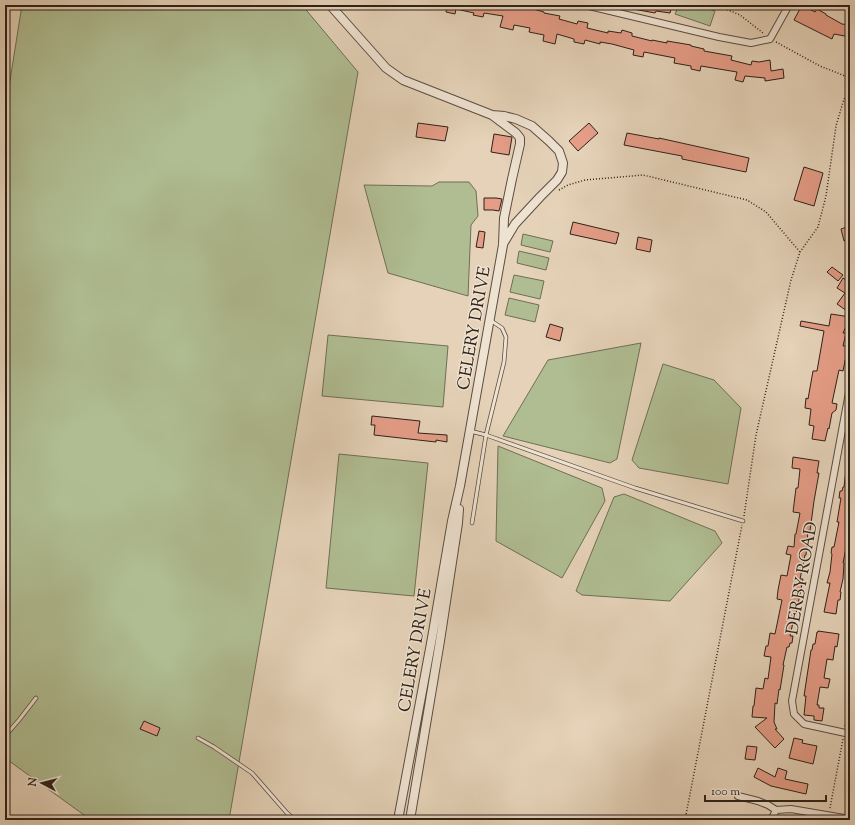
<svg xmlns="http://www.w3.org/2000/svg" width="855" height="825" font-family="'Sorts Mill Goudy',serif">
<rect width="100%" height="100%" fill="#e5d2b8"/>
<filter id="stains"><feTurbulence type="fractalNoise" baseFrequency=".005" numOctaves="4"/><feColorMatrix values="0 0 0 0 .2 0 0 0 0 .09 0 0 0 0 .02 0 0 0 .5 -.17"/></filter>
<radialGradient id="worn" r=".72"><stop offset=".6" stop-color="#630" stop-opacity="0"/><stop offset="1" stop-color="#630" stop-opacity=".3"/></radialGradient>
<path fill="#b0bd92" stroke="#6e6f56" d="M22 5H302L358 72 229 820H91L5 758V112Z
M679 5H698L715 11 710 26 675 14Z
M439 182H469L476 191 478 216 471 225 468 296 388 273 364 185 432 186Z
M523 234 553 241 550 252 521 245Z
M519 251 549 258 546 270 517 263Z
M514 275 544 281 540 299 510 292Z
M509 298 539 305 535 322 505 315Z
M328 335 448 346 443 407 322 396Z
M641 343 617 459 610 463 503 436 548 360Z
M663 364 714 380 741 408 728 484 639 468 632 460Z
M498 446 602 488 605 501 562 578 496 541Z
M339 454 428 463 414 596 326 588Z
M624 494 715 531 722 543 670 601 582 595 576 591 614 497Z"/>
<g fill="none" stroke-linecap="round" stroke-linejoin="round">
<path stroke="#6c7a76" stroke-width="2.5" d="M5 7V6"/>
</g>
<path fill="#e59d87" stroke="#2d2119" d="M447 5H518V6L530 8 544 12V13L560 16 559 19 577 24 578 21 588 23 587 28 608 33V31L621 33 622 30 632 33V36L652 41V40L667 43V41L691 45V46L704 49V51L732 56 731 60 751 65 752 61 759 62 770 60 771 71 783 69 784 78 765 81V78L745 76 743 82 735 80 737 72 701 66 700 71 691 69V66L674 63 675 58 644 52 643 57 633 55 634 50 612 44 600 42V44L585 40 584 44 574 42V39L557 34 555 44 543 41 544 35 529 32 530 28 514 25 513 30 500 27 503 16 484 13 483 17 473 15 474 13 456 9 455 14 446 12Z
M629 5H672L670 13 656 11 655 13 628 8Z
M802 5 815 12 817 9 826 14V15L842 24 850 25V37L834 34 832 39 794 20Z
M418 123 448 127 445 141 416 137Z
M589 123 598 133 578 151 569 141Z
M627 133 659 139V138L749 158 746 172 682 159V156L624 145Z
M494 134 512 137 509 155 491 152Z
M804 167 823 173 814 206 794 200Z
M484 198H496L502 199 499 211 493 210H484Z
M573 222 619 233 616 244 570 234Z
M850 226V239L844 241 841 229Z
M479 231 485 232 483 248 476 247Z
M638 237 652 240 650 252 636 249Z
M832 267 843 275 838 281 827 272Z
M843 278 850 282V313L837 304 845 293 837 288Z
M831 314 850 317V321L848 322 843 333H846L843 346H848L843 371 839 370 832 403 837 404 836 410 832 413 829 429 828 428 825 441 812 439 814 426 809 425 811 409 805 408 806 398 808 399 813 371H817L824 331 800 326 801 321 829 326Z
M550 324 563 328 560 341 546 337Z
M372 416 420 421 418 433 447 435V442L436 440V442L374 435 375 425H371Z
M793 457 819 461 817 473H819L814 501 810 531 808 530 806 555H805L800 579H803L795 619 794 618 790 636H793L792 643H790L789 647H787L783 665H784L780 690 779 689 777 704 775 703 774 722 777 729H775L784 739 775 748 755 727 767 718 752 717 753 706H754L756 688 763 689 765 678 768 679 771 657 764 656 766 646H768L770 633 775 634 782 600 777 599 778 590 781 575 787 576 791 555 786 554 788 546 794 547 795 534H796L800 513 793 512 796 488H798L800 469 792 468Z
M846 470H850V539L849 543H847L843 563H844L843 579 840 592H841L840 600H838L836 614 824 612 830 583H827L830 572 832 554 831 553 832 547H834L839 522H837L841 498H839L840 491H842L843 487H844Z
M818 631 839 634 837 647 835 646 833 660 827 659 824 678 830 679 828 688 820 687 817 705H819V708H824L822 721 814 720V716L804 715 806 696H804L811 650H812L813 644H815L817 632H818Z
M144 721 160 728 157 736 140 729Z
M794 738 803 740 802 743 817 746 813 764 789 758Z
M747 746 757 747 755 760 745 759Z
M758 768 775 777 778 768 787 771 785 779 808 784 806 794 771 786 754 777Z"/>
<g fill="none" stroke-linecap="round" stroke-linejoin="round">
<g stroke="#5b4d41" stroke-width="4.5">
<path id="service" d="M470 431 486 435 635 488 743 521
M472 523 486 435 504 362 506 337 502 328 490 320
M5 736 19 720 36 698
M198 738 214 747 252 773 287 813 295 820"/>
</g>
<g stroke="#5b4d41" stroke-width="8">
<path id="minor" d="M585 5 719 37 751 43 770 39 789 5
M850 387 792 701 794 714 804 724 850 734
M738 796 758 801 768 805 776 810 791 809 850 819
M771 820 776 810"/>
</g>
<g stroke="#5b4d41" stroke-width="10">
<path id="tertiary" d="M330 5 386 68 403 80 492 115 504 116 516 119 532 126 549 141 559 151 563 163 562 172 557 180 540 197 515 224 503 244
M398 820 432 638 452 521 460 486 503 245 504 218 512 179 520 144V138L516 133 492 115
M410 820 440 641 458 523 459 509"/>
</g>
<path stroke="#2d2119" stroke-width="1.5" stroke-dasharray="1 2" stroke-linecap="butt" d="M716 5 740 15 763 33
M776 42 820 66 850 78
M559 190 568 185 585 180 643 175 747 200 766 212 800 252
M744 516 756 435 791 280 800 252 818 227 826 196 836 126 844 99 850 90
M845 726 850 701
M830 808 843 739
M685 820 742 525"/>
<use href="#service" stroke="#eee2d1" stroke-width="3"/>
<use href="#minor" stroke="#eee2d1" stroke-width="6"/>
<use href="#tertiary" stroke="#eee2d1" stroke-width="8"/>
</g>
<g text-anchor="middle" stroke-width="3" stroke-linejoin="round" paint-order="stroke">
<g font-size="17" fill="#2d2119" stroke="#eee2d1">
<text transform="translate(473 328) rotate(-80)" y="6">CELERY DRIVE</text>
<text transform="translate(801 578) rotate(-80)" y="6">DERBY ROAD</text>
<text transform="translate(414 650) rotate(-80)" y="6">CELERY DRIVE</text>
</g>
</g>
<rect width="855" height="825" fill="none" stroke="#e5d2b8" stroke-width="20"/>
<rect x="6" y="6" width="843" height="813" fill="none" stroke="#2d2119" stroke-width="2"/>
<rect x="10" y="10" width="835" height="805" fill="none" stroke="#2d2119"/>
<g transform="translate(42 783) rotate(277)" stroke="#eee2d1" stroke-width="3" paint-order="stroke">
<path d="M0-3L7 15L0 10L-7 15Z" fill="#2d2119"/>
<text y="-6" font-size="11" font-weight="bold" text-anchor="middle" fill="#2d2119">N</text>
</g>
<path d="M705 795v6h121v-6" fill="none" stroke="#2d2119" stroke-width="2"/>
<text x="711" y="795" font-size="12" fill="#2d2119" stroke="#eee2d1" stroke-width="3" paint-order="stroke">100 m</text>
<rect width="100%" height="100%" filter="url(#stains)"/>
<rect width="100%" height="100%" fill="url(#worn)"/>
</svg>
